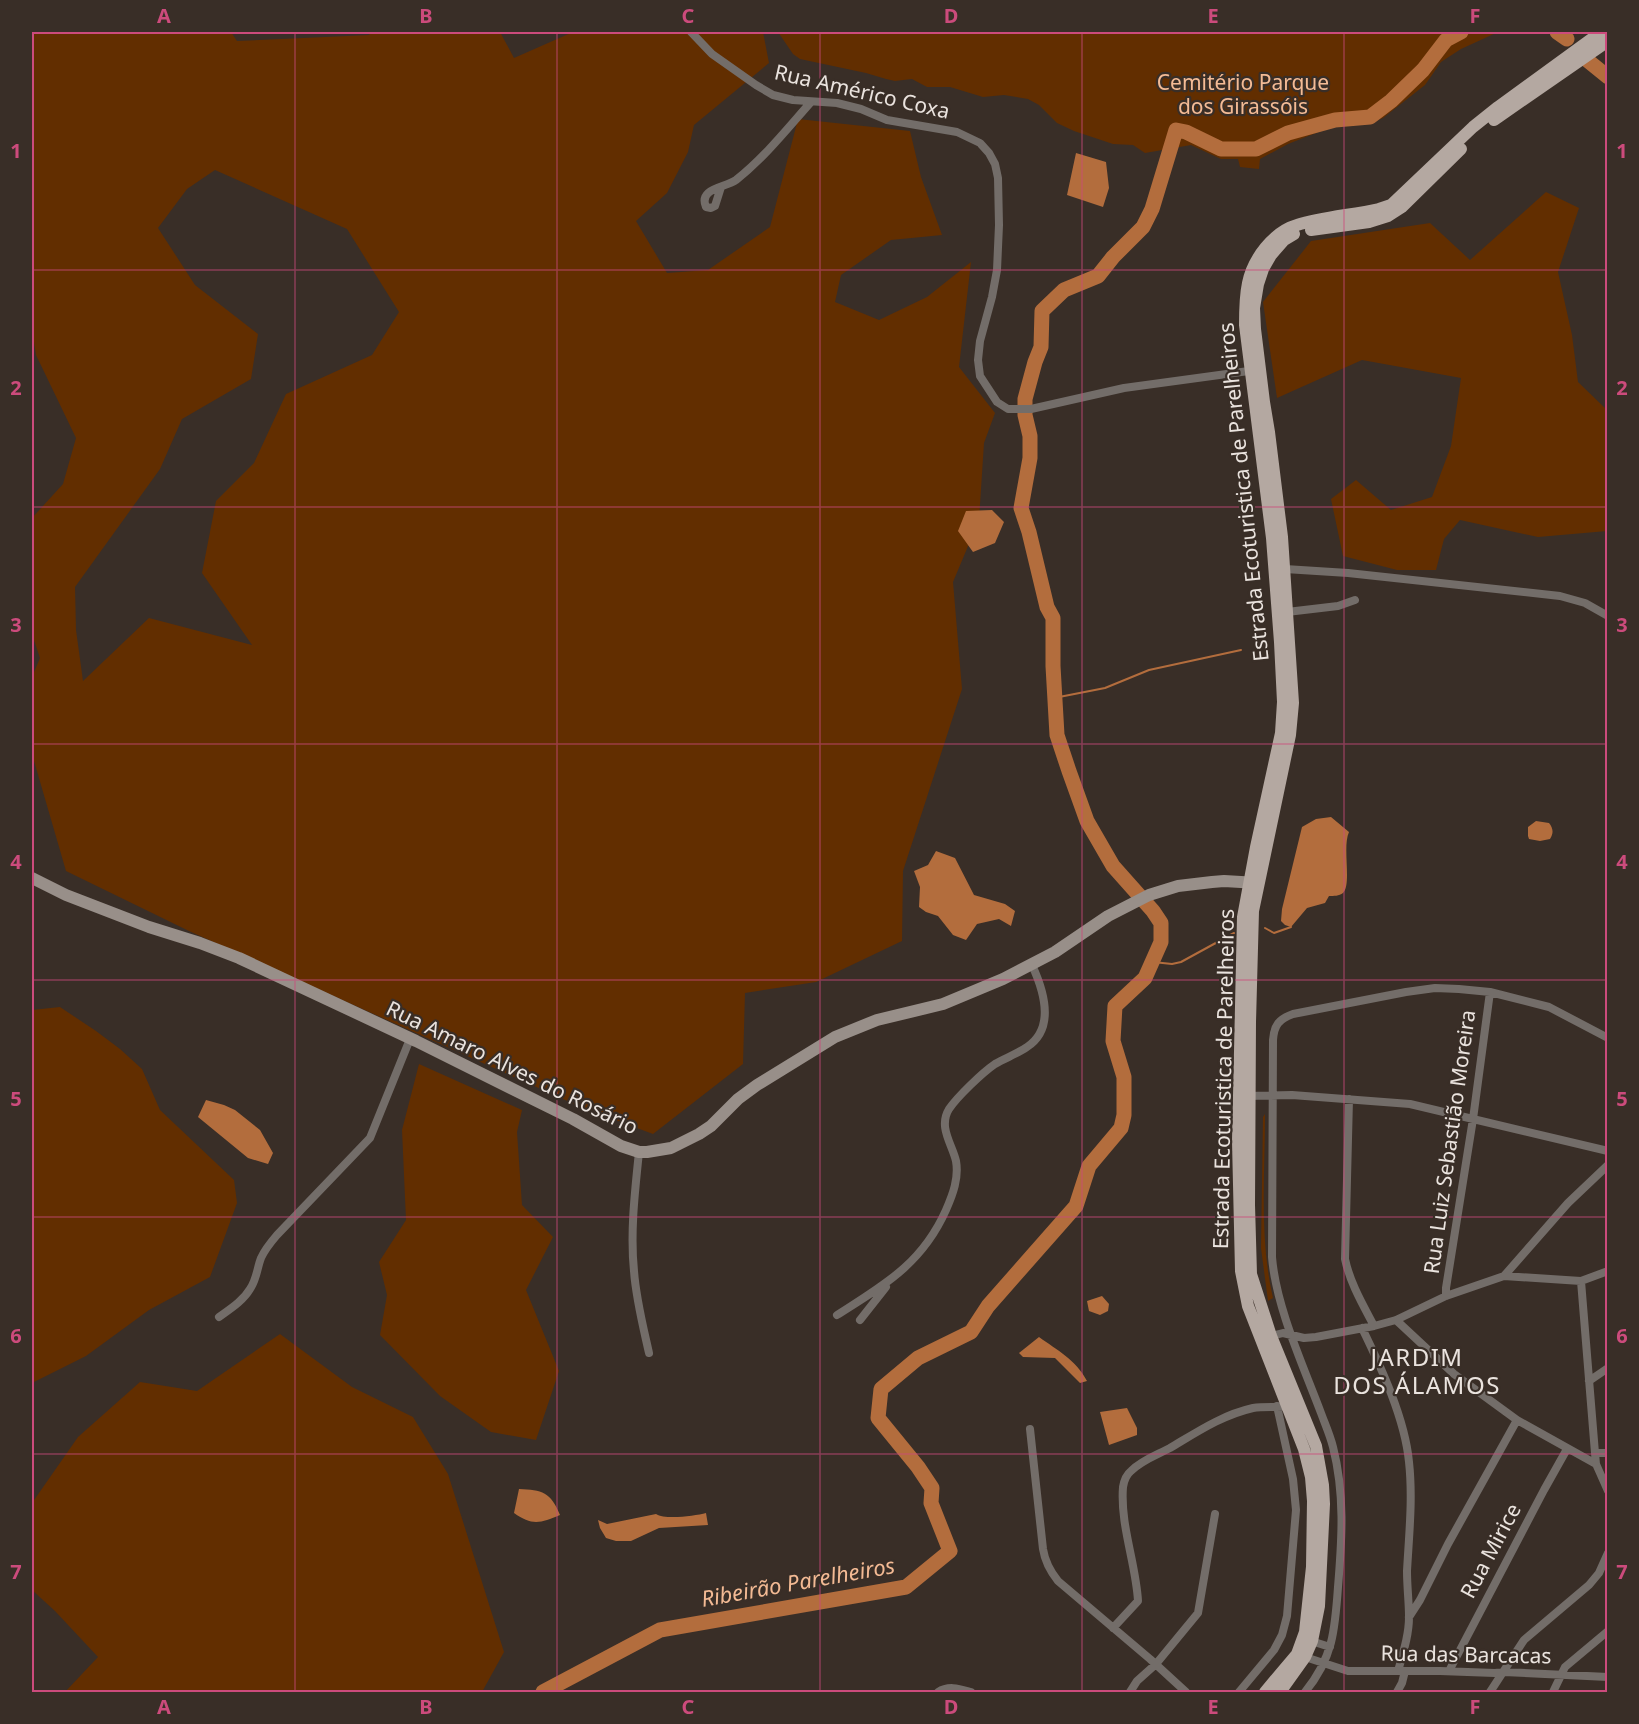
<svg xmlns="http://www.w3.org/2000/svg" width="1639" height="1724" font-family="'Noto Sans',sans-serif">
<rect width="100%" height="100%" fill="#392e27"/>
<path fill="#622e00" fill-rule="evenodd" d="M32 32H231L237 41 369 35 371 32H500L514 58 573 32H763L769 63 694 125 688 152 667 193 636 221 667 273 708 270 770 227 798 119 910 131 921 177 942 235 891 240 841 275 835 302 879 320 927 297 971 262 959 367 995 413 984 443 979 520 953 582 962 689 903 871 902 941 816 982 745 993 743 1064 653 1134 583 1108 189 931 66 871 32 754V677L40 658 32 634V518L63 484 76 438 36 355 32 330ZM215 170 347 229 399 312 372 355 286 394 254 463 216 501 202 573 252 645 149 618 83 681 76 630 75 587 160 469 182 419 251 379 258 334 195 285 158 228 187 189Z
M778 32H1527V33L1512 32 1496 33 1461 49 1441 62 1425 85 1383 118 1368 124 1344 122 1288 144 1260 159 1259 169 1240 167 1238 159H1221L1191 145 1145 153 1133 145 1113 144 1074 131 1057 123 1039 105 1028 99 1004 95 983 97 950 87H927L912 79 895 81 886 79 866 73 800 59 793 54Z
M1546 192 1579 208 1558 272 1572 335 1578 382 1606 409 1607 406V531L1538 537 1460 520 1444 539 1436 570H1397L1343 556 1331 499 1356 480 1391 510 1432 497 1451 446 1461 378 1362 360 1277 398 1263 302 1311 241 1430 223 1470 260Z
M60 1007 96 1031 120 1049 142 1069 160 1110 234 1180 237 1203 210 1277 149 1310 86 1356 32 1383V1010Z
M419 1064 522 1110 517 1132 522 1205 553 1237 526 1290 559 1371 536 1440 491 1432 440 1396 380 1335 387 1295 379 1262 406 1220 402 1130Z
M1265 1114C1265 1175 1259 1238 1273 1298L1268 1301 1261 1248 1263 1117Z
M280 1334 352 1387 413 1417 448 1474 504 1652 482 1692H65L98 1657 55 1611 32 1590V1503L78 1437 140 1382 197 1391Z"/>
<path fill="#b36d3d" d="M1076 153 1106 162 1109 188 1103 207 1067 195Z
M992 510 1004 522 995 543 973 552 958 531 966 511Z
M1331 817 1349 832C1342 847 1352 884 1343 893 1339 896 1334 896 1329 896L1325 903 1307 908 1291 927 1285 925 1281 921 1282 909 1302 827 1316 819Z
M1536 821 1549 823C1553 828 1554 833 1550 839L1540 841 1529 839 1528 836V827Z
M936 851 955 858 974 895 1005 904 1015 911 1011 926 999 919 977 924 966 940 953 935 938 916 926 912 919 907 920 887 914 871 928 865Z
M206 1100 224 1105 235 1110 260 1130 273 1153 268 1164 248 1158 198 1117Z
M1102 1296 1109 1304 1108 1311 1100 1315 1089 1311 1087 1301Z
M1039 1337C1057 1350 1076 1360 1087 1381L1080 1383 1055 1358 1023 1357 1019 1353Z
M1127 1408 1137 1428V1435L1109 1445 1100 1412Z
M519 1489C542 1490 551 1492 560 1515 541 1523 532 1526 514 1513Z
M706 1513 708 1525 659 1528 631 1541H616L606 1538 600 1528 598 1520 607 1524 656 1514C665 1520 695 1516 706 1513Z"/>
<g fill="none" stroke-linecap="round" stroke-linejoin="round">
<path stroke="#b36d3d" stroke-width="2" d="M1054 698 1105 688 1149 670 1241 650
M1265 928 1274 933 1291 927
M1153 962 1172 964 1181 962 1234 933"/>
<path stroke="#b36d3d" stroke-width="15" d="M1557 32 1567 39
M1587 60 1608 77
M543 1692 660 1630 906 1587 950 1551 931 1503 932 1488 918 1467 878 1418 881 1389 918 1358 971 1332 988 1306 1076 1206 1089 1166 1121 1128 1124 1115V1077L1113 1041 1115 1006 1145 978 1161 942V923L1153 911 1113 866 1087 821 1069 771 1057 735 1053 666V618L1047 607 1029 532 1021 508 1030 458V436L1025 415V399L1035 362 1041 347 1042 311 1064 290 1098 276 1113 257 1143 227 1152 209 1176 130 1186 132 1221 149H1256L1288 133 1335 120 1370 117 1391 101 1423 70 1446 40 1461 32"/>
<path stroke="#736d69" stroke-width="8" d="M691 32 712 54 756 85 773 95 793 100 837 103 861 109 887 120 957 132 980 143 989 153 995 164 998 178 999 225 997 270 992 297 980 341 978 360 980 376 997 402 1008 409H1031L1124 388 1256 370
M721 187 715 206 711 208 706 207C698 188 725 188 736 180 765 157 787 129 811 102
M1285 569 1348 573 1560 596 1585 603 1608 616
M1287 612 1338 606 1355 600
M1245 1096 1292 1095 1410 1104 1608 1151
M1349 1099 1345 1259C1350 1283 1363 1305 1374 1326
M639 1152C635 1191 630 1232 634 1271 636 1299 643 1326 649 1353
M1504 1276 1568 1203 1608 1165
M1581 1281 1595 1453 1596 1464 1608 1491
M1446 1296V1288L1473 1119 1490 992
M837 1315C884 1285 922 1264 946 1210 953 1194 959 1178 956 1161 952 1144 938 1127 949 1109 958 1096 982 1073 995 1064 1005 1058 1017 1054 1027 1047 1056 1028 1044 991 1032 965
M219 1317C230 1309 243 1301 250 1289 257 1279 257 1268 261 1258 265 1249 271 1242 277 1235L370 1138 410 1039
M860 1320 886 1287
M1396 1320 1454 1374 1517 1420 1596 1464
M1362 1328C1381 1367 1405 1419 1409 1462 1413 1498 1409 1535 1407 1571 1407 1587 1409 1602 1409 1617 1409 1635 1403 1653 1398 1671
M1268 1337 1283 1333 1304 1338 1316 1337 1374 1326 1396 1320 1446 1296 1504 1276 1581 1281 1608 1271
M1589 1381 1608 1368
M1030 1429 1043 1549C1045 1562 1050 1571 1058 1581L1150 1659 1186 1692
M1595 1453H1608
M1409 1617 1420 1600 1448 1544 1517 1420
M1113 1628 1138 1601C1136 1564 1120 1525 1123 1487 1124 1481 1126 1475 1131 1471 1142 1460 1157 1455 1170 1448 1197 1432 1222 1415 1253 1408 1265 1406 1278 1408 1289 1406
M1308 1640 1330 1647
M1302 1656 1348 1671H1440L1495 1673 1504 1672 1608 1677
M1449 1671 1544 1490 1567 1449
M938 1692C949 1685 960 1689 971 1692
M1130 1692 1137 1681 1156 1664 1198 1613 1215 1514
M1239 1692 1274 1650 1282 1635 1287 1616 1296 1510 1293 1479 1277 1406
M1305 1692C1333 1658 1335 1630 1338 1587 1342 1539 1345 1494 1333 1447 1330 1435 1325 1424 1321 1413 1303 1365 1276 1307 1272 1257L1273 1040C1274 1025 1279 1019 1293 1014L1406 992 1435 988 1459 989 1490 992 1549 1007 1608 1038
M1397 1692 1402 1683 1405 1671
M1490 1692 1524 1640 1589 1585 1599 1573 1608 1553
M1553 1692 1565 1667 1608 1631"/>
<path stroke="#988f89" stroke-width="12" d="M32 878 66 895 149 927 200 943 239 958 416 1041 573 1119 621 1146 639 1152H647L671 1148 699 1134 711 1126 738 1099 757 1085 835 1037 877 1020 943 1004 1003 979 1055 952 1108 916 1149 895 1178 886 1212 882 1224 881 1258 883"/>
<path stroke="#b4a8a1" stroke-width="12" d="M1494 120 1608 41
M1311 230 1369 222 1388 216 1402 207 1461 149
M1265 1692 1297 1654 1305 1632 1312 1567 1313 1501 1311 1477 1304 1449 1248 1306 1241 1271 1238 1141 1243 917 1256 847 1281 733 1283 702 1280 642 1272 538 1245 325C1245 311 1245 297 1248 283 1253 259 1273 232 1297 225 1322 217 1353 215 1379 209L1391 205 1473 127 1498 107 1601 32
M1280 1692 1305 1657 1312 1641 1319 1606 1324 1504 1323 1485 1316 1446 1271 1336 1251 1274 1249 1205 1250 1022 1253 911 1290 735 1293 703 1282 537 1269 432 1264 402 1255 329 1254 308 1258 284 1263 269 1271 255 1284 240 1294 234"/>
</g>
<path fill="none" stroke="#cc4b7c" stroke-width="1.5" stroke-opacity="0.55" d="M295 32V1692M557 32V1692M820 32V1692M1082 32V1692M1344 32V1692M32 270H1608M32 507H1608M32 744H1608M32 980H1608M32 1217H1608M32 1454H1608"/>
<g text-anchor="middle" stroke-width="4.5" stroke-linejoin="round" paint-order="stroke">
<g font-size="21" fill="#f4bb95" stroke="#392e27">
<text x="1243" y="90">Cemitério Parque<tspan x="1243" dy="24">dos Girassóis</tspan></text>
</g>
<g font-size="21" fill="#eae3de" stroke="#392e27">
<text transform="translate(862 92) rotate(13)" y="7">Rua Américo Coxa</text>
<text transform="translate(1244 492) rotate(-96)" y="7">Estrada Ecoturistica de Parelheiros</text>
<text transform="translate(512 1068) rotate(26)" y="7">Rua Amaro Alves do Rosário</text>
<text transform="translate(1224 1079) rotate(-89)" y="7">Estrada Ecoturistica de Parelheiros</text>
<text transform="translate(1450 1142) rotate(-82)" y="7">Rua Luiz Sebastião Moreira</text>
<text transform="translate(1491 1551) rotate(-62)" y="7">Rua Mirice</text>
<text transform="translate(1466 1655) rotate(1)" y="7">Rua das Barcacas</text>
</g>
<g font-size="22" font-style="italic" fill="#f3ba94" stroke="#392e27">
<text transform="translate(798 1582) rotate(-10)" y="8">Ribeirão Parelheiros</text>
</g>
<g font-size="24" letter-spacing="1.5" fill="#eae3de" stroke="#392e27">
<text x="1417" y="1366">JARDIM<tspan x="1417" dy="28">DOS ÁLAMOS</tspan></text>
</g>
</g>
<rect width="1639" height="1724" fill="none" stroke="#392e27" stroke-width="66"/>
<rect x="33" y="33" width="1573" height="1658" fill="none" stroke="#cc4b7c" stroke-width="2"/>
<g font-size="20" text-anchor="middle" font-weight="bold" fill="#cc4b7c">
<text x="164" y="23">A</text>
<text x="426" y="23">B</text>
<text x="688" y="23">C</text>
<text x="951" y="23">D</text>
<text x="1213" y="23">E</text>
<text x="1475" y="23">F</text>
<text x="16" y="158">1</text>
<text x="1622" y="158">1</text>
<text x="16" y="395">2</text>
<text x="1622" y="395">2</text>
<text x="16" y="632">3</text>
<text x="1622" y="632">3</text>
<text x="16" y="869">4</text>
<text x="1622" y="869">4</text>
<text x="16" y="1106">5</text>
<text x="1622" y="1106">5</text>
<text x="16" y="1343">6</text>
<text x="1622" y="1343">6</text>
<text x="16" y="1579">7</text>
<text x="1622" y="1579">7</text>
<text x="164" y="1714">A</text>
<text x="426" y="1714">B</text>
<text x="688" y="1714">C</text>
<text x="951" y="1714">D</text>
<text x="1213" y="1714">E</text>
<text x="1475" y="1714">F</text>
</g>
</svg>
